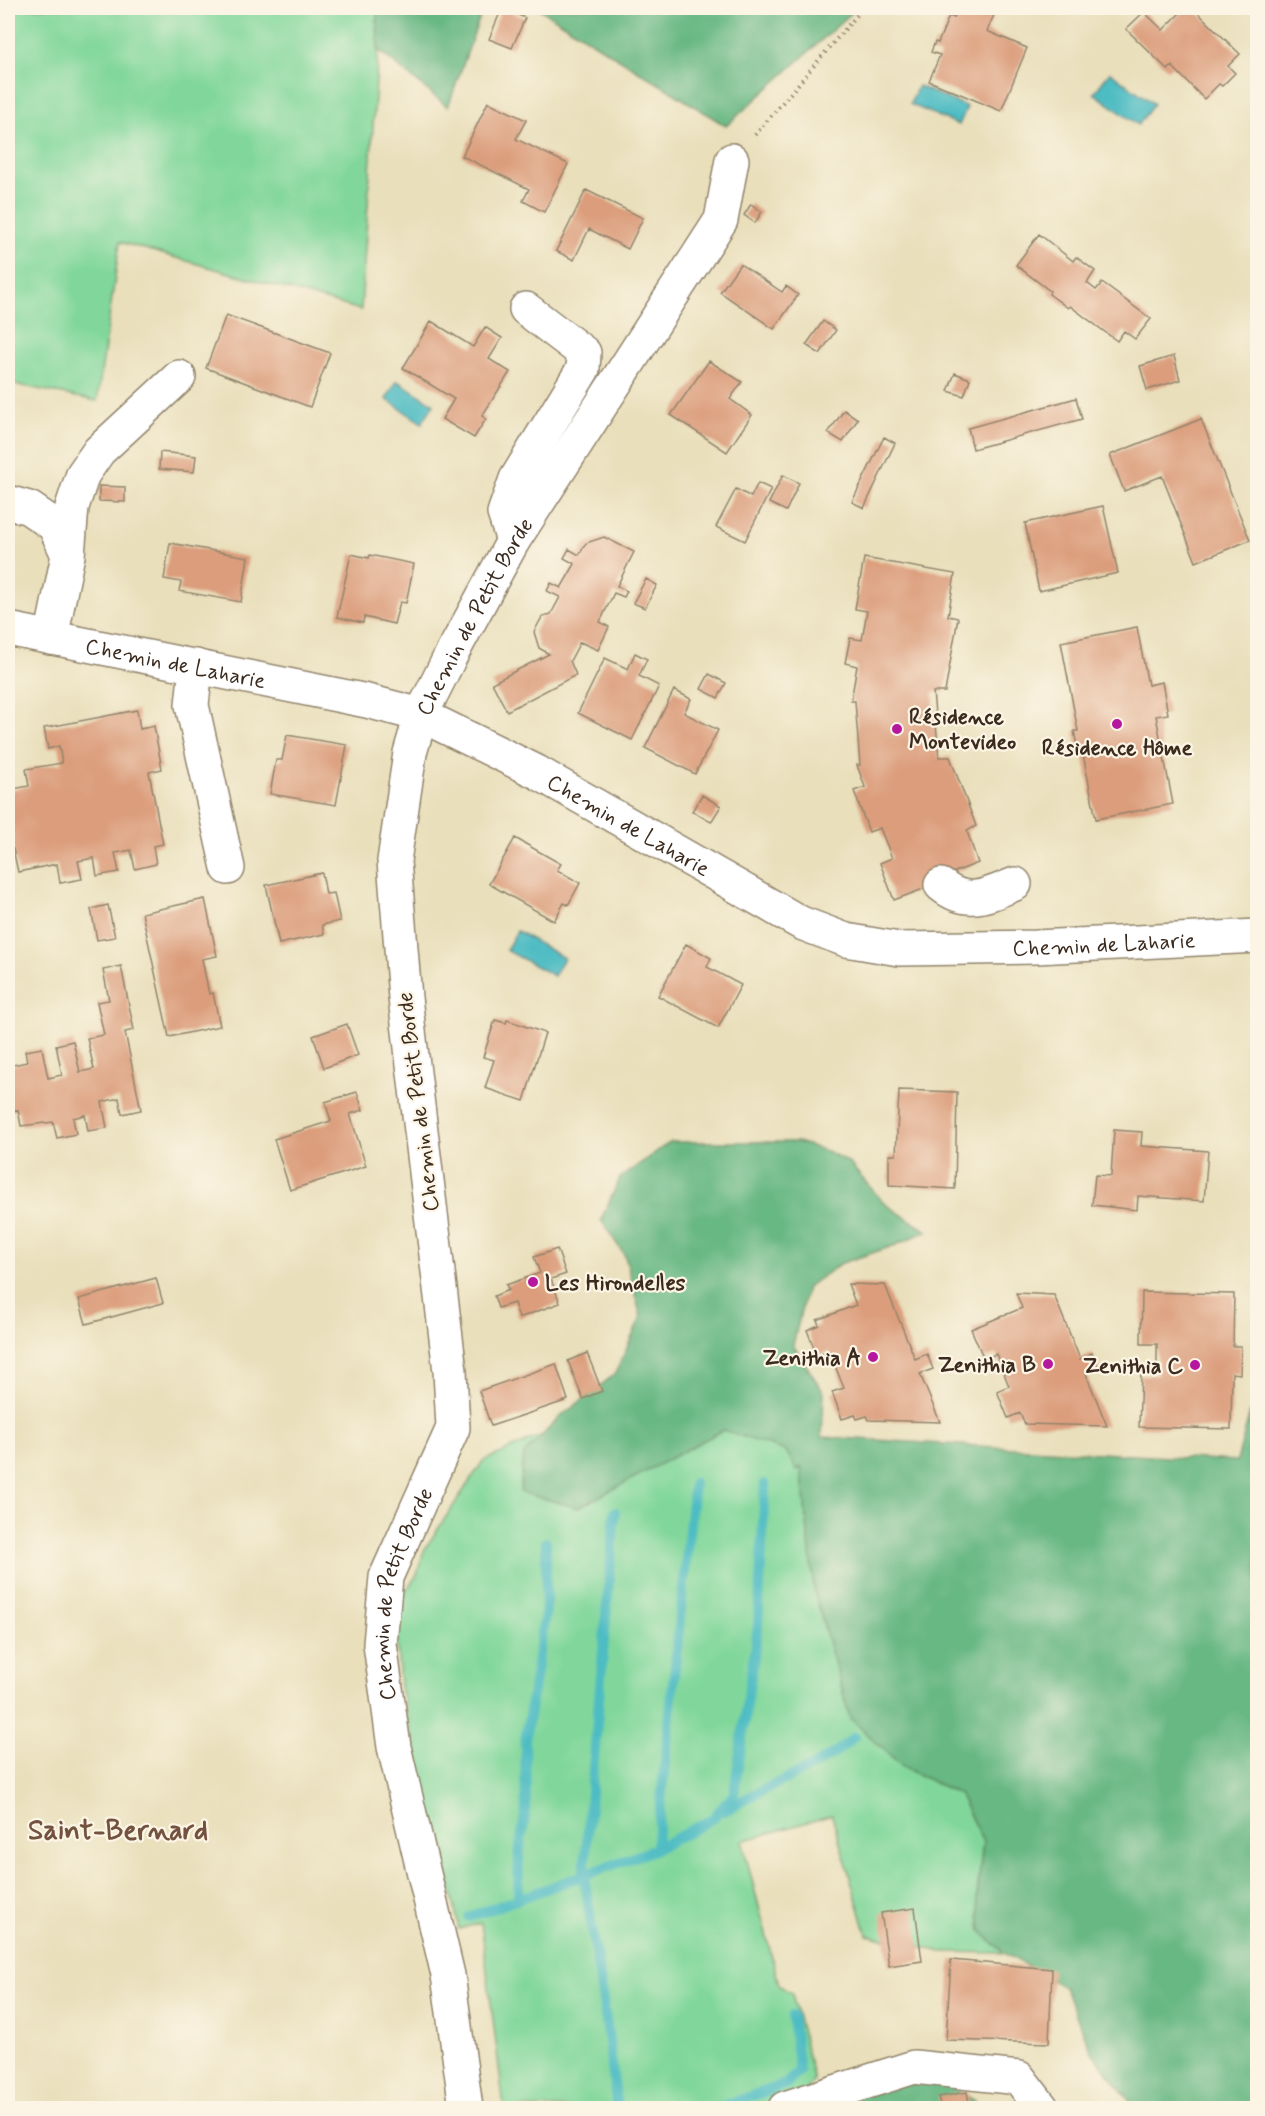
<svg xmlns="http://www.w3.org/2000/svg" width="1265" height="2116" font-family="Mynerve,sans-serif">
<rect width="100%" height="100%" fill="#fcf5e5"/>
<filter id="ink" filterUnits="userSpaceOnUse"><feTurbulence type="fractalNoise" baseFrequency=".0167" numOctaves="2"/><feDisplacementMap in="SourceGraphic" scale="12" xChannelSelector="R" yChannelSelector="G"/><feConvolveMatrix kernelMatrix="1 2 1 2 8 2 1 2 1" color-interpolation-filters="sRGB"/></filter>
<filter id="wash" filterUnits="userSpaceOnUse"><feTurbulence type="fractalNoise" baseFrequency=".008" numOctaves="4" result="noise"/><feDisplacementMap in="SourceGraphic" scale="24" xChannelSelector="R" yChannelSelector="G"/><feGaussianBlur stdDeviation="1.35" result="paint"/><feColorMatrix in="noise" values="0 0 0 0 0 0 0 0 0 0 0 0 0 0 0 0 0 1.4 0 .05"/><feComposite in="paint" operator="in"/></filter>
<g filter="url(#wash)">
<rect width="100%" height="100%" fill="#e9dfbb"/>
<path fill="#81d79b" stroke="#5e805c" stroke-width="1.5" d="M8 8H377L378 50 361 310 120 242 97 401 8 383Z
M633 1395 797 1436 903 1767 960 1795 983 1842 977 1896 981 1931 1004 1953 942 1952 867 1935 832 1815 742 1841 779 1985 792 1994 814 2080 801 2098 767 2108H504L481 1923 459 1929 444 1858 437 1841 400 1687 397 1641 404 1593 417 1575 424 1550 483 1461Z"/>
<path fill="#68b883" stroke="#527150" stroke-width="1.5" d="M377 8H483L448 107 378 50Z
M538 8H857L726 126Z
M670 1142H798L829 1152 849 1163 885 1204 927 1231 896 1245 842 1263 807 1287 793 1345 824 1393 822 1437 1237 1461 1257 1386V2108H1135L1092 2052 1064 1987 1004 1953 981 1931 977 1896 983 1842 960 1795 903 1767 850 1718 814 1591 801 1467 797 1471 786 1451 723 1430 578 1508 520 1492 524 1454 559 1418 615 1374 641 1317 625 1256 601 1220 620 1178Z
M883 2077 940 2080 980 2104 981 2108H802Z"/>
<path fill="#4ebcc3" stroke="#447370" stroke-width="1.5" d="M1110 72 1154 104 1138 125 1094 93Z
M918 86 967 107 959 125 910 104Z
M397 381 434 404 422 423 386 399Z
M517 931 564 958 554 976 506 950Z"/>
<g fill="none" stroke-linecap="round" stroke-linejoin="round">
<path stroke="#4ebcc3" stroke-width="10" d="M615 1512 584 1875 608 2034 617 2108
M725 1811C766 1784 820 1770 854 1737
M656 1849 712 1819 734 1794 758 1626 765 1484
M518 1900 519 1854 526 1809 525 1741 546 1608V1542
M469 1917 656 1849 694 1483
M718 2108 786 2084 799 2071 792 2016"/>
</g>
<g id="blocks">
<path fill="#db9d7c" d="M502 8 525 18 512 48 489 39Z
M968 8H997L987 31 1027 48 1001 111 929 81 940 55 931 52 935 42 938 43 949 16 954 18 956 10 966 13Z
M1185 8H1193L1240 54 1228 66 1235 73 1222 86 1219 84 1204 99 1172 66 1168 70 1126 29 1144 12 1163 30Z
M488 102 526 120 516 139 568 164 544 212 523 201 529 189 462 156Z
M586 190 643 218 628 249 589 229 574 260 556 251Z
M751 204 762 212 755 223 744 215Z
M1039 234 1073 261 1076 257 1095 271 1087 283 1096 290 1102 283 1151 319 1135 339 1124 331 1117 341 1070 306 1068 308 1049 294 1050 291 1016 265Z
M740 264 782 292 786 286 798 295 774 329 720 292Z
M226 315 330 353 310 407 206 368Z
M431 321 473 347 485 327 502 338 489 359 510 372 482 416 486 419 474 438 442 419 454 399 403 368Z
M823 321 836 330 820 354 806 345Z
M1174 356 1180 380 1147 390 1140 366Z
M709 361 742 382 730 399 752 415 727 452 671 415Z
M955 373 970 379 964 396 948 391Z
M1076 398 1082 419 973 449 968 428Z
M844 410 858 419 843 442 828 433Z
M1201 419 1250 540 1196 562 1162 476 1124 491 1110 455Z
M884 437 895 443 864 508 852 502Z
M160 452 196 456 194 472 159 469Z
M783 475 799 483 786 511 769 503Z
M758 483 771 489 745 541 716 527 736 489 751 497Z
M99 486 125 487V502L99 501Z
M1103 506 1118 573 1039 591 1025 523Z
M604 537 634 552 617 586 627 591 624 597 614 593 600 622 609 627 598 650 580 642 570 661 576 675 507 711 492 683 549 654 539 648 534 632 542 617 551 614 560 597 547 591 551 583 561 588 575 564 564 558 569 549 579 555 586 543Z
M170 543 248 557 241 602 179 591 181 582 164 579Z
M351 554 369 558 370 555 414 564 406 603 400 602 394 624 364 617 363 623 337 617Z
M864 558 955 574 948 616 958 618 945 692H933L939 757H950L976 826 967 831 978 863 932 881 934 885 894 900 880 863 892 858 880 828 869 832 854 791 865 787 857 765H860L855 701H851L857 666 845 663 850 638 862 640 867 611 855 609Z
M646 579 657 585 645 608 633 603Z
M1253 615H1258V632H1256Z
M1137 627 1148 685 1162 682 1168 714 1156 716 1173 804 1096 819 1082 749 1078 751 1074 731H1078L1061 642Z
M635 653 647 659 639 676 659 686 632 740 578 713 605 658 628 669Z
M709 674 726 683 718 698 701 689Z
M674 690 691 699 684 713 718 730 695 774 645 748Z
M137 710 140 729 154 726 162 769 149 772 163 844 153 846 156 864 135 869 131 850 115 853 119 872 97 876 94 858 78 861 82 879 60 883 57 864 18 872 13 849 8 850V790L29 786 26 769 62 763 59 746 48 749 44 728Z
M287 735 347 745 336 805 270 794 276 760H282Z
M702 795 721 806 711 822 692 811Z
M515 838 561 864 557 870 580 883 568 905 564 903 554 921 489 884Z
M322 873 326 894 334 893 340 921 322 925 324 934 279 944 266 885Z
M205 899 217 956 202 959 209 994 213 993 220 1026 169 1037 142 913Z
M108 905 115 937 97 940 91 909Z
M686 944 711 958 707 967 741 985 718 1028 658 996Z
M121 966 134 1030 125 1032 141 1110 122 1114 119 1098 102 1102 107 1128 88 1131 85 1115 73 1118 76 1134 57 1138 53 1122 21 1126 18 1110 8 1112V1066L27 1062 25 1051 42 1048 48 1078 62 1075 56 1045 73 1041 80 1072 94 1069 87 1038 104 1035 97 1002 109 1000 103 970Z
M495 1020 506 1023 507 1020 545 1033 524 1101 485 1088 494 1060 483 1057Z
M347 1024 358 1055 324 1068 313 1036Z
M899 1090 957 1092 955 1189 889 1185V1155H896Z
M357 1092 363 1110 350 1114 366 1166 290 1190 274 1139 331 1121 325 1102Z
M1114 1130 1142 1132 1141 1146 1208 1151 1204 1201 1138 1196 1137 1210 1092 1205 1095 1175 1111 1176Z
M557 1249 566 1274 551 1279 560 1303 519 1318 514 1303 498 1308 494 1296 509 1290 506 1285 540 1273 534 1257Z
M156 1278 163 1303 86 1324 79 1299Z
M848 1284 885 1285 915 1359 927 1354 933 1369 920 1374 940 1422 869 1420 867 1416 857 1419 855 1415 842 1419 832 1392 844 1388 829 1351 817 1356 807 1330 819 1325 817 1320 856 1305Z
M1142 1292 1234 1294 1233 1346H1241L1240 1374 1232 1373 1231 1429 1139 1427 1141 1375H1157V1344H1141Z
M1016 1293 1054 1295 1080 1359 1092 1353 1099 1368 1086 1374 1107 1426 1025 1424 1020 1413 1008 1418 997 1391 1009 1386 996 1354 984 1359 971 1329 1022 1308Z
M587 1353 602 1391 583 1399 568 1361Z
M556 1364 568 1400 491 1426 479 1391Z
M915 1908 922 1961 889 1966 881 1913Z
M951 1960 1052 1969 1049 2043 946 2040Z
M967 2092 970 2108H941L938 2097Z"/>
</g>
</g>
<g filter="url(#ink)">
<use href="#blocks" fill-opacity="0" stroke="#92846c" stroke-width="1.5"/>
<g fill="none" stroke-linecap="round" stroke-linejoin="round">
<g stroke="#92846c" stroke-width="36">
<g id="minor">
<path d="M8 502 29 508 54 525 68 555"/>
<path d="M513 541 504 513 516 479 583 369 584 353 526 309"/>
<path id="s1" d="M8 629 367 701 421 715 537 772 801 923 846 940 899 949 1036 947 1258 936"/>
<path d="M51 638 68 555 72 507 83 474 99 451 179 377"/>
<path d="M196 666 192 705 228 868"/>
<path d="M941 885C968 907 987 895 1015 884"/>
<path id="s2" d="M466 2108 448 1975 394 1747 380 1644 386 1577 453 1428 450 1371 405 998 394 861 410 753 421 715 449 659 513 541 721 220 732 160"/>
<path d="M785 2108 914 2067 1019 2078 1042 2108"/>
</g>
</g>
<path stroke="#92846c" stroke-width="4" stroke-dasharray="1.5 4.5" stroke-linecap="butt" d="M755 135 863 8"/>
<use href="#minor" stroke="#fff" stroke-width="33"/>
</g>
</g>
<g fill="#b5179e" stroke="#fcf5e5" stroke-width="2">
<circle cx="1117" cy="724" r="6"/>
<circle cx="897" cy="729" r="6"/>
<circle cx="533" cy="1282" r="6"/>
<circle cx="873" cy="1357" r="6"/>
<circle cx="1048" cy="1364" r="6"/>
<circle cx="1195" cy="1365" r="6"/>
</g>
<g text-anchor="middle" stroke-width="4.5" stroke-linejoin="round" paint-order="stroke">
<g font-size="22" fill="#3b2a1e" stroke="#fcf5e5">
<text dy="8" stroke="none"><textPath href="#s2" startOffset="1534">Chemin de Petit Borde</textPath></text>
<text dy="8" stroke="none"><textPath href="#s1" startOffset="171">Chemin de Laharie</textPath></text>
<text dy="8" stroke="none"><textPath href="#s1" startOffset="657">Chemin de Laharie</textPath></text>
<text dy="8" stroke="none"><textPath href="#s1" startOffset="1162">Chemin de Laharie</textPath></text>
<text transform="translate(417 1102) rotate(-97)" y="8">Chemin de Petit Borde</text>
<text dy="8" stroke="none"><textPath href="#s2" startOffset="526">Chemin de Petit Borde</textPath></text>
</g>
<g font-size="22" font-weight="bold" fill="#3b2a1e" stroke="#fcf5e5" text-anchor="end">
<text x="909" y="724" text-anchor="start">Résidence<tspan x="909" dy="25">Montevideo</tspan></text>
<text x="1117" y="755" text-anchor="middle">Résidence Hôme</text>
<text x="545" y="1290" text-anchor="start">Les Hirondelles</text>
<text x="861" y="1365">Zenithia A</text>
<text x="1036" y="1372">Zenithia B</text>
<text x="1183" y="1373">Zenithia C</text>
</g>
<g font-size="28" font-weight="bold" fill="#73523f" stroke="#fcf5e5">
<text x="118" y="1839">Saint-Bernard</text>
</g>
</g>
<rect width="1265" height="2116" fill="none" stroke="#fcf5e5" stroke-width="30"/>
</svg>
